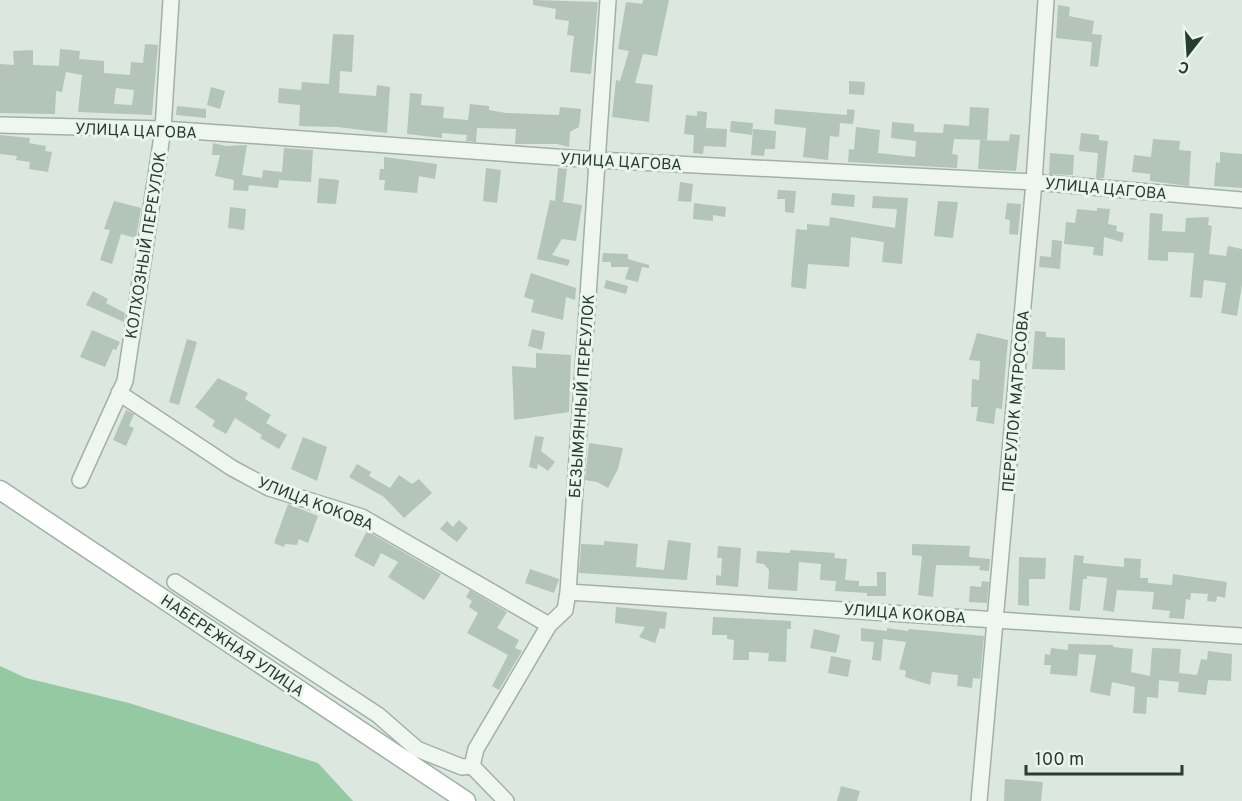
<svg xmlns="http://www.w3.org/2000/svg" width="1242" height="801" font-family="Overpass,sans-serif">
<rect width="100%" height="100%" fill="#dce7e0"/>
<path fill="#95c9a1" d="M0 666 26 678 129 703 318 763 353 801H0Z"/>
<path fill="#b3c4b9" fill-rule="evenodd" d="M533 0 598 2 591 74 570 72 574 36 567 35 569 21 555 19 556 9 533 5Z
M643 0H669L657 56 643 54 635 83 653 85 649 122 612 117 616 80 620 81 629 51 618 49 626 2 642 4Z
M1058 5 1070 7 1069 16 1094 21 1092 34 1102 35 1098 67 1090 66 1092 42 1056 38Z
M333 34 354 35 352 72 340 71 339 93 376 96 377 85 390 87 387 133 337 127 299 126 300 105 278 103 279 88 301 90 302 82 329 84Z
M145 44 158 45 152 115 78 112 82 75 66 72 62 92 56 91 55 114 0 113V64L14 65 13 51 33 50V65L59 66 60 49 80 51 79 59 104 61V73L130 75 131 62 143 63ZM116 88 134 90 132 105 114 104Z
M849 81 865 82 864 95 849 94Z
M211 87 225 91 220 109 207 105Z
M410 93 422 94 421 105 444 107 443 118 468 120 470 104 489 106V110L506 113 559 115 560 107 581 109 579 127 570 132 569 147 557 144H515L516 129 477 128 476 142 466 141 467 135 442 133V138L407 134Z
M177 106 206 109V118L176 115Z
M970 107 989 108 987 140 954 139 952 154 958 155 957 168 848 162 849 149 854 150 856 127 880 130 878 153 915 157 916 141 891 138 892 122 914 124V132L943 133 944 124 969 126Z
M775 109 847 115V109L855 110 853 124 840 123 839 137 830 136 828 160 803 157 806 128 774 124Z
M697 111 707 112 706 128 727 129 726 147 704 146 703 154 693 153 694 135 684 134 686 115 697 116Z
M731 121 753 123 752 135 730 132Z
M753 129 776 131 775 149H765L764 156 751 155Z
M1081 133 1099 135V140L1108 141 1104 178H1096L1098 153 1079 151Z
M1010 134 1020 135 1016 171 978 169 980 140 1009 141Z
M0 135 30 138 29 143 46 146 45 151 52 152 48 172 29 169 30 162 16 160 17 156 0 154Z
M1153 139 1180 141 1179 150 1191 151 1189 186 1150 181V174L1132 172 1134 155 1151 157Z
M213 143 226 146 247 145 242 175 262 178 263 170 282 172 284 148 313 150 311 182 279 180 278 188 249 185 248 191 233 190 234 180 215 176 220 155H212Z
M1220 152 1242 154V188L1214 186 1216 162 1220 163Z
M1050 153 1074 155 1073 175 1049 174Z
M384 157 437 164 435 179 419 176 417 193 384 190 385 180H379L380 169H384Z
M486 168 501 170 497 203 483 201Z
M558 168 567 169 563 202 582 205 576 241 562 239 552 255 570 260 568 266 537 259 550 200 555 201Z
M319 178 339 180 336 204 317 203Z
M680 182 693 184 691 202 678 201Z
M778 190 796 191 794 213 785 212V199H777Z
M832 193 855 195 854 207 831 205Z
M873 196 908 198 902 264 882 262 884 242 851 237 849 267 808 264 806 289 791 287 796 229 807 230V224L829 226 830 217 895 228 897 209 872 208Z
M114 201 141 208 136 238 121 234 112 264 100 260 110 230 104 229Z
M938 201 958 202 953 238 934 236Z
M694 203 726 207 725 217 713 215V221L693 219Z
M1007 203 1021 204 1018 235 1009 234 1010 220 1005 219Z
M230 207 246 209 244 230 228 228Z
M1097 208 1110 209 1108 224 1117 226 1116 231 1124 233 1122 242 1104 237 1103 256 1093 255 1094 247 1064 244 1066 222 1075 223 1077 209 1097 211Z
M1150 213 1163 214 1162 231 1185 232 1186 218 1209 217 1208 225 1212 226 1209 254 1226 256 1228 246 1242 249V285L1237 316 1221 313 1226 283 1204 280 1202 298 1190 297 1194 253 1168 252V261L1148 260Z
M1052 240 1062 241 1060 269 1039 267 1040 256 1051 257Z
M603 253 628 254V259L649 265V268L642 267 638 282 625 279 629 267H611V262H602Z
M531 273 576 288 575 300 566 297 563 320 531 312 534 300 524 297Z
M606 280 628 286 626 294 604 288Z
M93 291 108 299 106 303 125 313 124 322 86 305Z
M532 329 545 332 542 350 528 346Z
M92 330 120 342 116 350 113 349 105 367 80 357Z
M1035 331 1046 332V337L1065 338V370L1032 369Z
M977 333 1008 340 1002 409 996 408 994 424 976 421 978 407H971L972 379 979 380 980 361 969 360Z
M187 339 197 342 179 405 169 402Z
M536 353 571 355 569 412 514 420 512 366 536 368Z
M218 378 248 393 245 399 271 415 266 423 287 435 279 449 260 438 262 435 235 418 226 434 212 426 215 421 195 407Z
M126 410 134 414 129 426 134 428 126 446 113 440Z
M535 436 544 437 541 451 555 462 548 471 538 464 537 469 529 467Z
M303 437 327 447 317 481 291 469Z
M589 443 623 448 618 469 608 488 597 482 585 480Z
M357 464 371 472 369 476 390 488 399 475 412 484 419 479 432 493 404 518 384 497 349 477Z
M288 504 318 516 308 543 299 539 297 545 285 544 284 547 274 543Z
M459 520 468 528 457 542 440 529 447 521 453 527Z
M367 531 441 574 424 600 388 577 398 562 381 553 374 567 354 556Z
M668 540 691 543 687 580 579 573 581 544 604 545V541L638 544 636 567 664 570Z
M912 544 970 546 969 557 990 559 989 571 979 570 980 566 936 565 933 597 918 595 922 556 912 555Z
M718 546 741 548 738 587 716 585V575L721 576 722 558H717Z
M790 550 835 553 834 558 847 559 845 580 859 581V586H877V572H886V596H867V593L835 591 836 581 820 580 821 564 799 562 797 591 768 589 769 570 764 564 756 563 757 551 790 553Z
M1074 555 1084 556 1083 563 1124 567V558L1141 559 1140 578H1148V583L1172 585 1173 574 1227 582 1225 598 1217 596 1216 602 1207 601 1208 594 1191 593 1190 600 1186 599 1184 619 1169 618 1170 611 1152 609 1154 592 1117 590 1114 612 1103 610 1107 578 1087 576V579H1083L1080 611 1069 610Z
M1019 557 1046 558 1045 579H1029V606L1018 605Z
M530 569 559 579 554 593 525 583Z
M982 581 989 582 987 603 969 602 970 586 981 587Z
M470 590 507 612 497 628 519 640 515 648 522 651 499 690 492 686 508 655 467 633 478 613 469 607 472 601 466 597Z
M616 607 667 612 665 629 660 628 655 643 639 637 645 627 615 623Z
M713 617 791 621V629H787L786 662 768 661 769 653 749 652V660H733L734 640 727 639V635H712Z
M861 628 887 631V628L908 631 909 629 984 636 980 679 973 678 972 688 957 686 958 675 932 672 930 685 905 677 906 671 899 669 906 642 883 639 881 661 872 660 874 642 861 641Z
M814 629 840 635 836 653 810 648Z
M1068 644 1113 645V647L1133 649 1131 672 1150 676 1152 648 1181 649 1179 673 1197 675 1201 659 1207 660 1208 651 1232 654 1231 681 1208 680 1206 695 1178 692 1179 682 1159 680 1158 698 1147 697 1146 714 1133 713 1135 687 1112 682 1110 696 1090 692 1096 655 1079 654 1077 676 1050 674 1051 665H1044L1045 654 1050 655 1051 648 1068 650Z
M831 656 851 660 848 677 828 673Z
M1005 779 1043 782 1041 801H1004Z
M841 786 860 791 857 801H837Z"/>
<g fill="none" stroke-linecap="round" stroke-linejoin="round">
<g stroke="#a1b1a7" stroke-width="18">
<path id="minor" d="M0 125 163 129 597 160 1034 182 1242 200
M119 393 232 468 269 488 362 517 549 625
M80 480 125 381 163 129 171 0
M175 582 378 715 417 749 462 767 472 766 506 801
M568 592 1242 636
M472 766 476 749 549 625 565 610 568 592 608 0
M979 801 1034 182 1046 0"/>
</g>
<g stroke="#9bb3a3" stroke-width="21">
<path id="major" d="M0 490 466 801"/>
</g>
<use href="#minor" stroke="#eff5f1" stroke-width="15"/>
<use href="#major" stroke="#fff" stroke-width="18"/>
</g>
<g text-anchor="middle" stroke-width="6" stroke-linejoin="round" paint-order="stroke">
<g font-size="16" fill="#253e2e" stroke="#ebf5ee">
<text transform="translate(136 130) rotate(2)" y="6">УЛИЦА ЦАГОВА</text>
<text transform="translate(621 161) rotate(3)" y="6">УЛИЦА ЦАГОВА</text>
<text transform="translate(1106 188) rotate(5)" y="6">УЛИЦА ЦАГОВА</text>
<text transform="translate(145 245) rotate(-81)" y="6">КОЛХОЗНЫЙ ПЕРЕУЛОК</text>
<text transform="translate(581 396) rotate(-86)" y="6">БЕЗЫМЯННЫЙ ПЕРЕУЛОК</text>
<text transform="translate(1015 401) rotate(-85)" y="6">ПЕРЕУЛОК МАТРОСОВА</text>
<text transform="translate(316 503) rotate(21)" y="6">УЛИЦА КОКОВА</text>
<text transform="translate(905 613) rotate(4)" y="6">УЛИЦА КОКОВА</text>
<text transform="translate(233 645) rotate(34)" y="6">НАБЕРЕЖНАЯ УЛИЦА</text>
</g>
</g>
<g transform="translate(1188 54) rotate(197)" stroke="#ebf5ee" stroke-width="4.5" paint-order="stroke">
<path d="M0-4.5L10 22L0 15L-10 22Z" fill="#253e2e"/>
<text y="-9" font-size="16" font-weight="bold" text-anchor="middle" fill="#253e2e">С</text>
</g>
<path d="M1026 765v9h156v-9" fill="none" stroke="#253e2e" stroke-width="3"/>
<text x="1035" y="765" font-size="18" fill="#253e2e" stroke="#ebf5ee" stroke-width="4.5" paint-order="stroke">100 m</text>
</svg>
